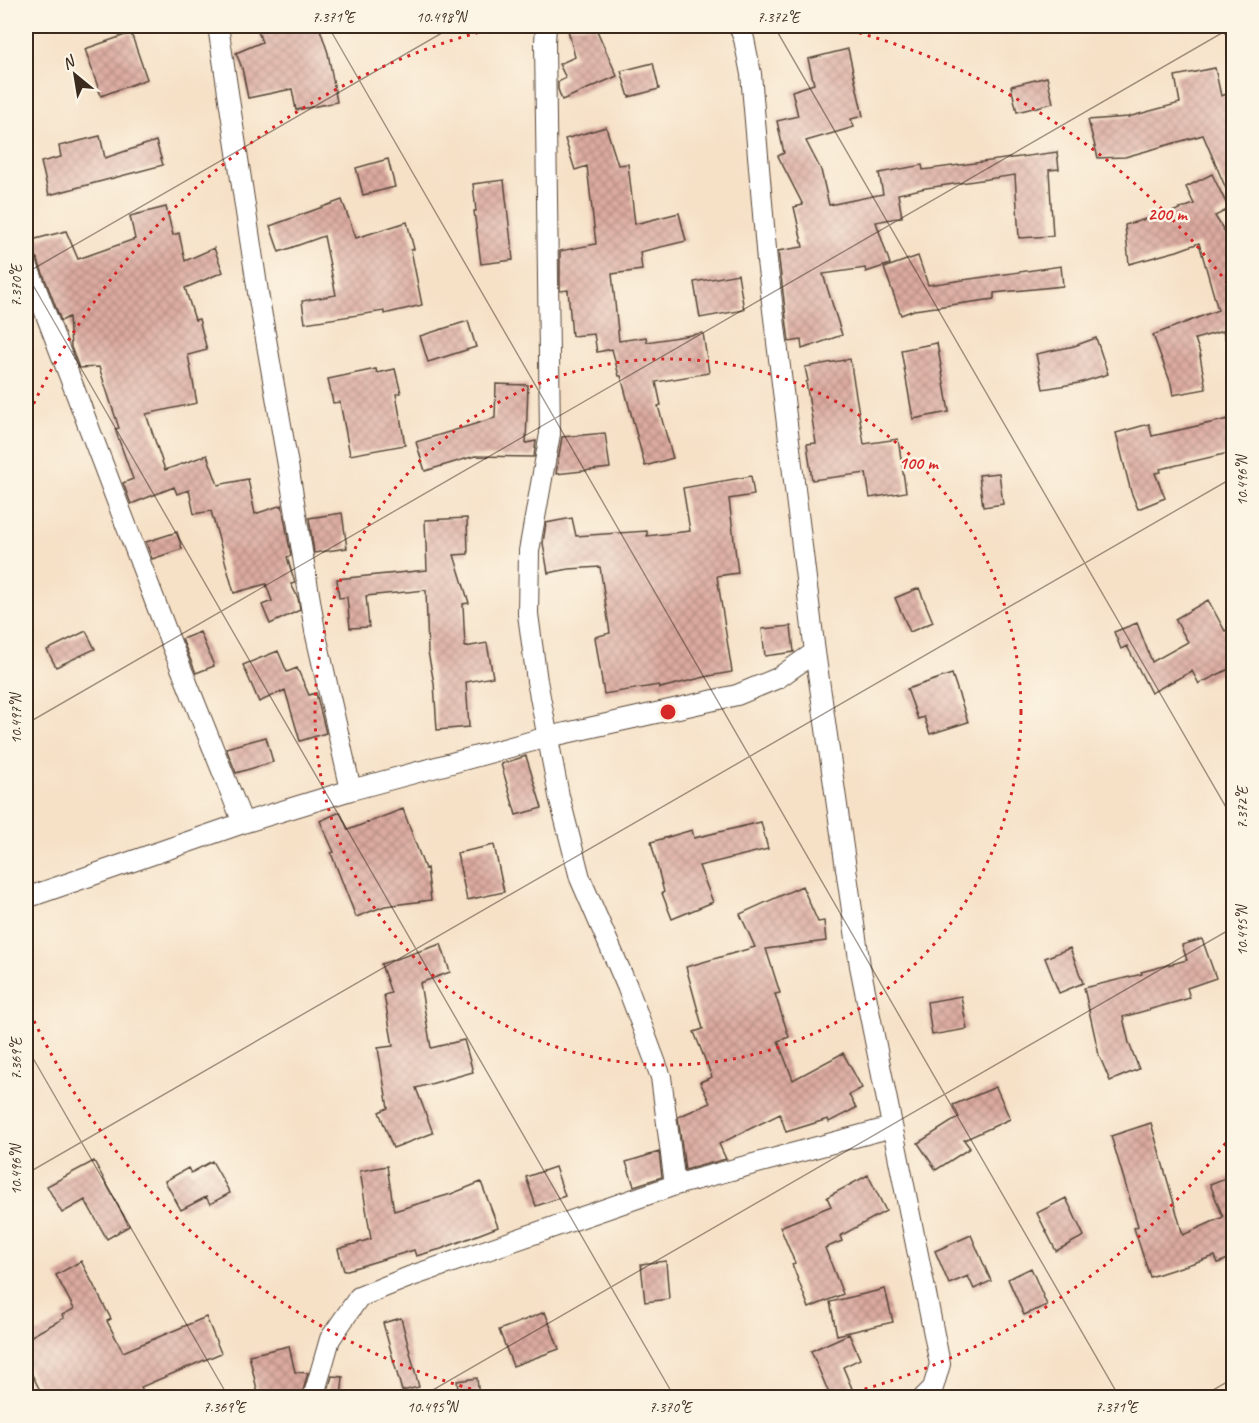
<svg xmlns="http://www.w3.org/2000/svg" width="1259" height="1423" font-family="Caveat,sans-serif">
<defs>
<pattern id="building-cross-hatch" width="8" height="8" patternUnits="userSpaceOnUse" patternTransform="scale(1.5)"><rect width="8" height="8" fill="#dcaaa0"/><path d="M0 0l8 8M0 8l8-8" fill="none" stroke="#b48b82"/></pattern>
</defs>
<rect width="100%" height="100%" fill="#fcf5e5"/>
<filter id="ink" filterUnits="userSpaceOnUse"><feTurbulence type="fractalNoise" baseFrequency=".0167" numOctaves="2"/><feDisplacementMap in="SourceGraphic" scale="12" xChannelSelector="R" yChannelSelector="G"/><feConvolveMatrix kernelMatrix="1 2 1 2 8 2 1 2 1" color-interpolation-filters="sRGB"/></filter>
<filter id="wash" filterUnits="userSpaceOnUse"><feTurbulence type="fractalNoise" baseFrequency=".008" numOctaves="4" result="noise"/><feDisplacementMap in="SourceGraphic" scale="24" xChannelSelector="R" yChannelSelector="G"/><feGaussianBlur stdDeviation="1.35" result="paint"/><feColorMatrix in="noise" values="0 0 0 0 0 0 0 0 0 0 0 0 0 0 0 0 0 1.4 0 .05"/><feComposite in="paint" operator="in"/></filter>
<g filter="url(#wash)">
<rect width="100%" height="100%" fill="#f6e1c7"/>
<g id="blocks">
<path fill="url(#building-cross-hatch)" d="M256 26H319L328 53 337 102 296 110 292 89 248 98 242 68 236 53 262 42Z
M567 26H595L617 76 562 100 558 89V82L566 78 559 64 575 57Z
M131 33 147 79 101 96 85 49Z
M848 49 863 116 851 119 854 127 806 141 821 170 829 205 883 194 879 173 922 165 923 170 1057 152 1059 169 1049 170 1053 236 1019 238 1015 175 926 188 898 194 902 217 876 222 890 264 866 272 865 268 823 274 842 335 802 349 801 340 789 342 778 251 803 247 794 207 803 205 778 156 784 153 777 121 798 116 792 91 814 84 808 59Z
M653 63 659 89 629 97 621 71Z
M1215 68 1221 96 1227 94 1233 108V205L1203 135 1125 157 1098 158 1088 120 1128 117 1180 103 1175 76Z
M1047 77 1053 103 1017 112 1011 86Z
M606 127 618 165 628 164 635 224 679 213 686 241 640 252 642 270 612 274 619 341 646 337 647 342 703 333 709 373 656 382 661 405 658 406 673 458 645 466 621 376H619L612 349 597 352 594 334 572 336 568 290 560 291V251L596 244 587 166 575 170 565 139Z
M100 136 105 158 156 141 163 165 49 195 41 162 61 157 59 146Z
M388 159 395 187 363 195 356 168Z
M1212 174 1229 209 1215 216 1233 245V346L1228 347 1223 331 1195 339 1201 356H1200L1206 389 1173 395 1171 384 1153 335 1218 310 1199 243 1177 251 1129 264 1125 225 1146 219 1147 221 1194 204 1186 187Z
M504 180 513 260 481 264 474 211H476L473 184Z
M342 200 356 238 407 222 414 249 411 250 422 305 384 314V311L305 323 302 301 336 295 324 236 279 252 270 226Z
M166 207 173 235 179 233 185 261 214 248 223 272 185 288 195 320 199 319 207 350 188 355 197 403 146 414 165 470 207 455 218 485 248 479 255 514 282 505 291 556 287 557 295 583 291 584 298 598 300 610 270 624 262 605 272 601 266 584 234 593 211 511 194 514 189 490 177 494 174 487 131 504 123 483 133 479 115 429 119 428 99 367 79 368 71 347 69 317 61 321 37 258 28 241 66 231 78 259 135 239 130 216Z
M918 256 928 285 1061 266 1063 286 994 293V299L914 310 901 315 884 268Z
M738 274 744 310 700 318 694 282Z
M468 321 476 347 428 362 420 336Z
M1096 338 1108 374 1079 383 1043 389 1036 354 1074 346Z
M937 343 949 412 913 419 901 350Z
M850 359 864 444 898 439 906 492 870 498 866 473 812 480 807 444 816 443 806 382 808 381 805 367Z
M376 369 377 373 395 369 401 393 396 394 405 445 350 455 340 402 333 403 328 379Z
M496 384 528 385 526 443 536 441 534 457 475 456 425 471 416 442 495 418Z
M1233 418V452L1160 469 1161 472 1155 473 1165 498 1138 509 1131 492 1116 433 1149 424 1152 436Z
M605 433 610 468 556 474 562 437Z
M999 473 1003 504 983 507 979 475Z
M751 476 754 495 729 499 738 573 717 576 732 672 709 676 660 688 659 685 604 694 595 637 610 633 600 567 569 569 548 573 543 543 546 523 572 518 576 536 647 531V536L690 531 683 488Z
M342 513 347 548 314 553 309 518Z
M467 518 468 554 454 555 469 603 463 604 465 647 487 643 493 677 466 682 469 727 437 730 434 683 428 652 426 590 366 596 369 627 350 628 347 597 339 598 337 579 427 570 425 520Z
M177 532 182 549 152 559 146 542Z
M919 588 933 622 910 632 895 598Z
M1208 600 1225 631 1233 627V667L1199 684 1192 671 1151 693 1127 646 1121 649 1114 632 1137 623 1152 662 1188 642 1175 619Z
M791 626 794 652 765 656 762 629Z
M86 631 95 649 56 667 47 650Z
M200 632 214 666 196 673 182 639Z
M278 651 287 672 297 668 309 695 316 693 326 733 300 741 285 690 259 702 243 665Z
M952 674 968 722 930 734 924 717 918 719 907 689Z
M266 737 273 762 236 773 226 748Z
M526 756 542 808 516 815 501 764Z
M403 809 425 869 427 868 431 900 385 906 356 917 331 853 334 852 320 821 340 812 348 830Z
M761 822 768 849 699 866 713 902 672 919 662 893 664 892 651 842 692 830 694 838Z
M494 845 504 892 467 900 457 853Z
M802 886 818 922 824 921 826 941 766 949 780 993 775 994 789 1037 778 1041 793 1080 843 1053 862 1088 849 1095 856 1108 829 1122 828 1119 786 1132 780 1114 719 1144 726 1159 685 1170 678 1117 710 1103 700 1082 712 1077 694 1032 703 1029 686 967 755 947 740 914Z
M1202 939 1216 978 1187 988 1190 998 1123 1017 1129 1043 1139 1069 1110 1081 1099 1055 1084 988 1142 974 1141 972 1187 960 1182 945Z
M441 944 450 972 420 983 431 1048 464 1040 473 1072 416 1088 433 1133 393 1148 379 1112 388 1108 378 1048 393 1046 384 995 391 993 381 964Z
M1070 948 1083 983 1059 993 1045 958Z
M961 996 967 1029 932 1035 927 1002Z
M996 1087 1010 1119 964 1140 970 1148 936 1170 918 1143 959 1117 953 1105Z
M1151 1123 1183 1235 1223 1217 1210 1184 1233 1175V1257L1218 1263 1215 1256 1150 1277 1134 1228 1138 1226 1111 1136Z
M659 1152 662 1177 634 1186 626 1162Z
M94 1161 129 1226 107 1239 85 1200 62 1213 47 1186Z
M212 1161 230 1193 210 1204 206 1197 181 1210 165 1181 188 1168 191 1173Z
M387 1166 394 1211 451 1194 481 1182 498 1227 441 1249 416 1256 414 1250 344 1271 338 1249 371 1239 360 1171Z
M555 1167 565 1196 536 1206 526 1177Z
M868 1175 886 1211 840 1236 842 1241 825 1248 843 1294 809 1308 792 1264 795 1263 780 1227 831 1206 827 1197Z
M1066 1198 1084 1236 1056 1251 1037 1213Z
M971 1235 991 1281 974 1289 968 1276 949 1284 935 1251Z
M81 1261 111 1319 107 1321 123 1352 206 1317 221 1353 141 1387 147 1398H44L26 1363V1339L64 1318 62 1315 74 1309 56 1275Z
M666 1261 669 1299 645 1302 641 1264Z
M1031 1268 1047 1305 1024 1315 1008 1279Z
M885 1289 893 1322 837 1335 830 1302Z
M545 1312 559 1349 513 1366 499 1330Z
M401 1318 419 1387 402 1391 383 1323Z
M849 1334 860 1359 843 1367 856 1398H831L811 1351Z
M289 1346 295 1372 308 1373 301 1398H259L249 1355Z
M332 1376 343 1377 341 1398H326Z
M477 1378 479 1398H459L457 1381Z"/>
</g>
</g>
<g filter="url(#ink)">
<use href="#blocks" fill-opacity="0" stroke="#574537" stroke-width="1.5"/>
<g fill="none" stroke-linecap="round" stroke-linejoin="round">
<g stroke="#574537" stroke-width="22">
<path id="minor" d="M218 26 259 299 289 471 315 631 351 790
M546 26 545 42 550 434 529 551 528 614 537 681 559 796 580 878 627 986 661 1077 675 1185
M739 26 744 39 751 74 767 261 815 652 860 966 940 1364 933 1388 923 1398
M26 262 169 638 243 823
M26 898 243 823 351 790 548 737 737 695 778 678 815 652
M313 1398 330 1339 359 1297 409 1277 675 1185 892 1127"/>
</g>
<use href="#minor" stroke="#fff" stroke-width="20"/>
</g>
</g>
<path fill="none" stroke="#3b2a1e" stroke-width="1.5" stroke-opacity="0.45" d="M328 26 1120 1398M774 26 1234 821M1220 26 1234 49M26 273 675 1398M26 273 454 26M26 724 1234 26M26 1046 229 1398M26 1174 1234 477M419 1398 1234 927M1199 1398 1234 1378"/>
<g fill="none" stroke="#d62828" stroke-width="3" stroke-dasharray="3 6">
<circle cx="668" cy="712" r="353"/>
<path d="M1231 1136A705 705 0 0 1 839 1396M497 1396A705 705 0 0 1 26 1004M26 420A705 705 0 0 1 503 26M833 26A705 705 0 0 1 1231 288"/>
</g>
<circle cx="668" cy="712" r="9" fill="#d62828" stroke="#fcf5e5" stroke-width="3"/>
<g font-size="18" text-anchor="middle" font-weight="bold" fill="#d62828" stroke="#fcf5e5" stroke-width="5" stroke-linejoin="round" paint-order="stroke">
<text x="1167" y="220">200 m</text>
<text x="918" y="469">100 m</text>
</g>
<rect width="1259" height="1423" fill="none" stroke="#fcf5e5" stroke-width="66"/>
<g transform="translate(75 75) rotate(330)" stroke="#fcf5e5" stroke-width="4.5" paint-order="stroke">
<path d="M0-4.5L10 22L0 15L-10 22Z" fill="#3b2a1e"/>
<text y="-9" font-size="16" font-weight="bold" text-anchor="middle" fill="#3b2a1e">N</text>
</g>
<rect x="33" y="33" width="1193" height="1357" fill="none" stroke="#3b2a1e" stroke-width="2"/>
<g font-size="15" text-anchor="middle" fill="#3b2a1e">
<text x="333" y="22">7.371°E</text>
<text x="441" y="22">10.498°N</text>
<text x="778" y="22">7.372°E</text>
<text transform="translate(16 286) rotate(-90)" y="5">7.370°E</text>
<text transform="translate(1242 481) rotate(-90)" y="5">10.496°N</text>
<text transform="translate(16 719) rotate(-90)" y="5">10.497°N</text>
<text transform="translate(1242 808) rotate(-90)" y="5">7.372°E</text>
<text transform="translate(1242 931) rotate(-90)" y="5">10.495°N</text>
<text transform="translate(16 1059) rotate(-90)" y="5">7.369°E</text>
<text transform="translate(16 1170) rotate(-90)" y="5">10.496°N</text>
<text x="224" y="1412">7.369°E</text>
<text x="432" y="1412">10.495°N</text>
<text x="670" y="1412">7.370°E</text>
<text x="1116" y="1412">7.371°E</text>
</g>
</svg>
